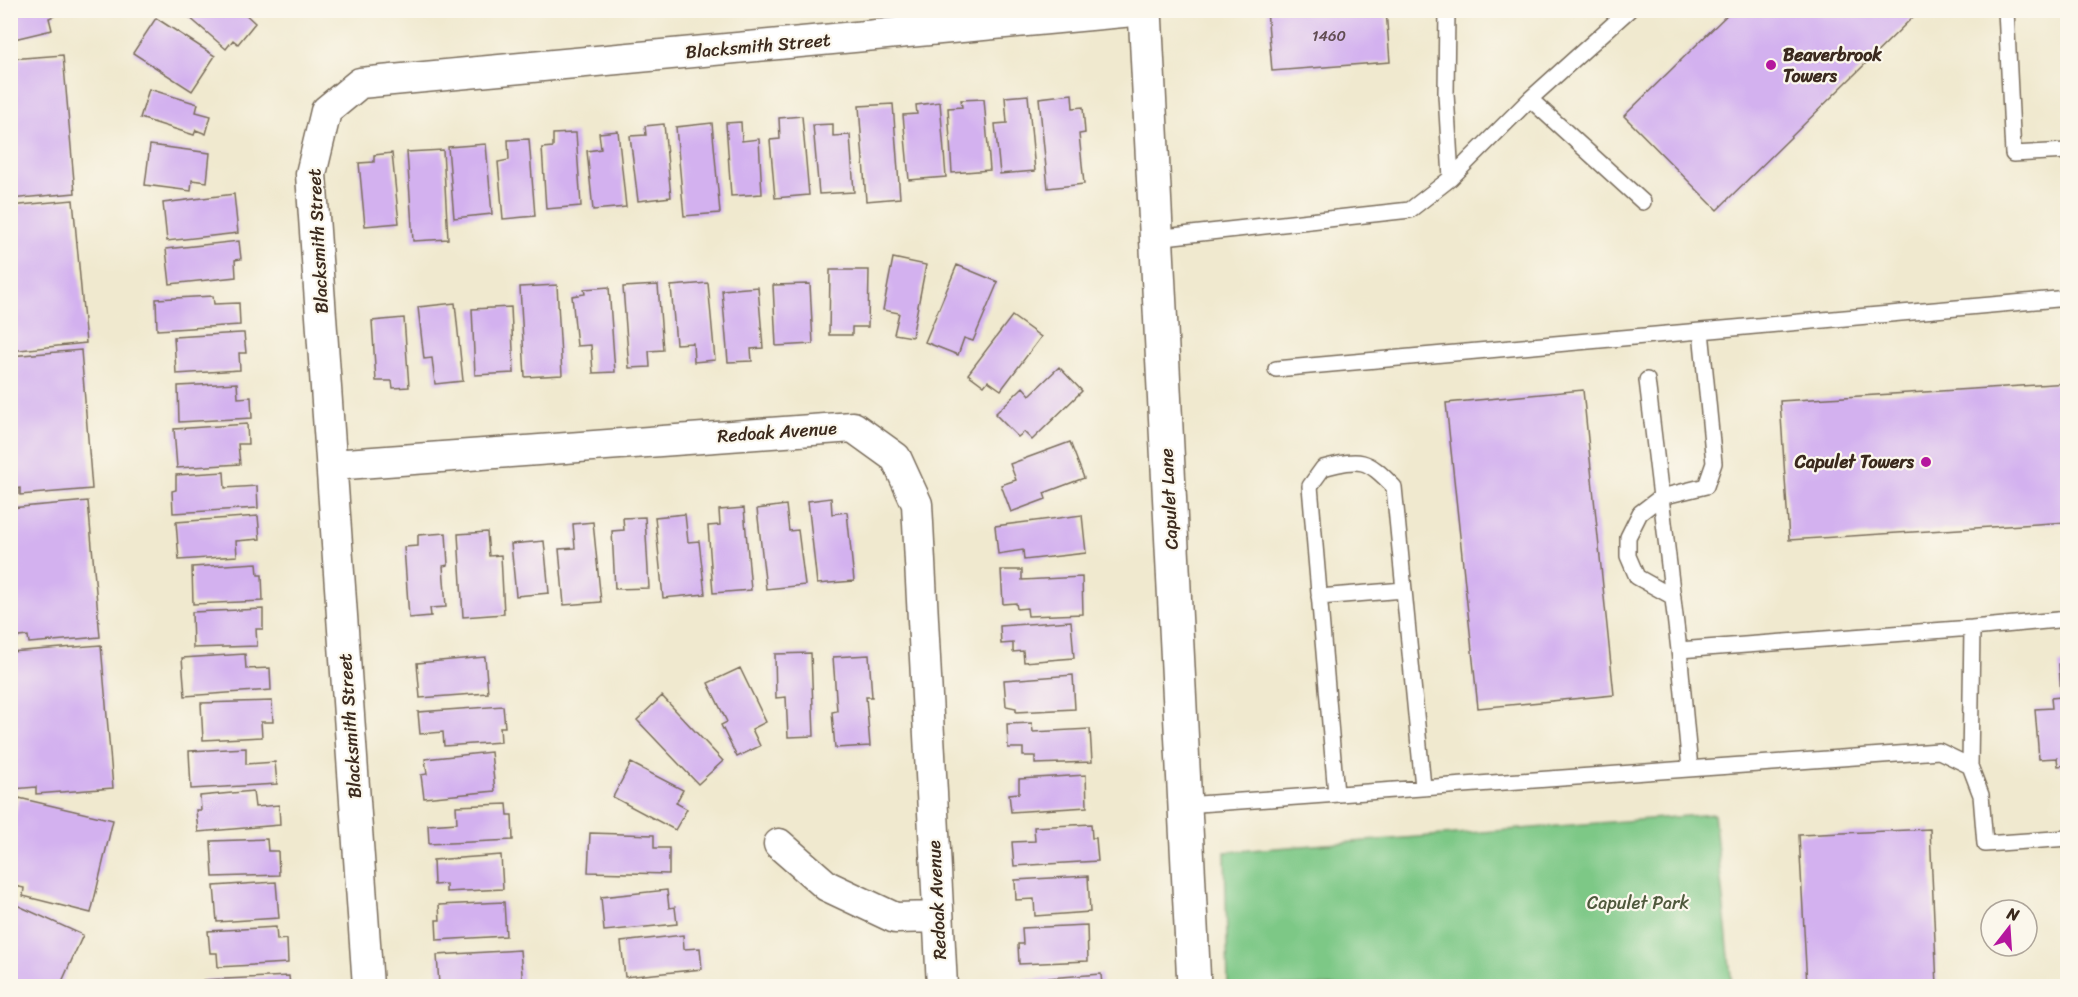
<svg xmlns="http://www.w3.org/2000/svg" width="2078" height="997" font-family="Sriracha,sans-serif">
<rect width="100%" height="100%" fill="#fbf7ec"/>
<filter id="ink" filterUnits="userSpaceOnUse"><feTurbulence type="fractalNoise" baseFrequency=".0167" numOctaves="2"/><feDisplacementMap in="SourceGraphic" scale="12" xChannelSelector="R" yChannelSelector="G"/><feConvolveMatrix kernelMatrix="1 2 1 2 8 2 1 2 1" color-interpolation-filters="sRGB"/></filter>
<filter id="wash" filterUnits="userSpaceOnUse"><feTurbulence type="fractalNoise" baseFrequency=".008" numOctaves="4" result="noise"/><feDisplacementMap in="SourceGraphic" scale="24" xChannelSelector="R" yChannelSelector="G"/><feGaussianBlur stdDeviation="1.35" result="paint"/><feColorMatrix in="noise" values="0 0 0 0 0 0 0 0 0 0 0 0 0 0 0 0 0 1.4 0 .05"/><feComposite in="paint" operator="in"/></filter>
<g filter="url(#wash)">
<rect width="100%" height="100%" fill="#f0e9cf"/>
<path fill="#7dc886" stroke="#5c7952" stroke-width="1.5" d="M1714 814 1732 986H1228L1225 852Z"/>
<g id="blocks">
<path fill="#d3b1ef" d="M10 10H53L54 16 49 18 52 30 10 40Z
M181 10H241L255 23 238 44 233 40 226 49Z
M1267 10H1386L1390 62 1272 71Z
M1732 10H1914L1917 13 1717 210 1624 116Z
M156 18 215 56 192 91 133 53Z
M63 55 75 193 10 199V59Z
M149 89 198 104 196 112 211 116 206 134 196 130 194 135 140 118Z
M1072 94 1073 108 1083 107 1085 133 1079 134 1084 184 1048 188 1039 98Z
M1028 95 1035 171 1000 174 995 124 1007 123 1005 97Z
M984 99 990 170 952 173 948 108 962 107 961 100Z
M940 102 946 177 909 180 903 115 917 114 916 105Z
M893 104 900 198 866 201 859 106Z
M802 116 809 195 775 198 770 140 780 139 779 118Z
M741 122 742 141 759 139 762 194 731 196 726 123Z
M712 123 720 213 684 216 676 127Z
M664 124 671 197 638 201 630 136 646 135 645 126Z
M833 124V136L850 135 854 192 819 194 813 125Z
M618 131 626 207 593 210 587 151 601 149 599 133Z
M572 133H576L581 206 546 209 542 148 553 147V134Z
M529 139 535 216 503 219 498 162 509 160 508 140Z
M486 144 492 214 454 218 448 147Z
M150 145 210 153 207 182 192 180 191 191 145 185Z
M443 150 448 239 413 241 407 152Z
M392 153 399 223 365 226 359 163 374 162V155Z
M234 194 238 233 167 241 163 203Z
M73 200 86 343 10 351V206Z
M239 241 241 259 235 260 236 277 170 284 166 249Z
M893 258 926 265 912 337 894 334 899 313 883 310Z
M957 265 998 282 973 341 964 338 958 355 925 342Z
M830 270H869L868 327H852V335H829Z
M708 283 715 360 694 362 693 343 676 344 671 286Z
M810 284 813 344 776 346 773 285Z
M557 285 562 375 525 377 520 287Z
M658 285 663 350 649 351 650 367 629 368 623 287Z
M609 287 615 372 593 373 591 345 577 346 572 296 585 294 584 289Z
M758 287 763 348 751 349 752 361 728 362 722 290Z
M213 296 214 304 239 303 240 325 157 330 156 299Z
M455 303 463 381 435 384 432 358 424 359 418 307Z
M511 307 514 373 475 375 472 309Z
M1012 316 1041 337 1001 390 988 381 984 386 968 374Z
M404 318 409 387 393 388 392 381H376L372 321Z
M241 333H244L246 353H239L240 370 176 374 174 337Z
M81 350 92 489 20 495V488L10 489V356Z
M1059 367 1082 391 1032 440 1024 432 1018 437 995 414 1023 387 1030 395Z
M237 383 238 398 251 397 252 418 179 422 178 386Z
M2068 383V522L1789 540 1780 401Z
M1583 390 1614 695 1478 708 1446 403Z
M247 424 248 444H238L240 464 177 468 174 429Z
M1070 442 1084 478 1044 493 1046 499 1011 512 1001 485 1016 480 1010 464Z
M224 472 225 488 257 486 258 508 173 513 172 491 176 490V475Z
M831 498 832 514 847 512 854 581 817 584 808 501Z
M88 501 100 637 29 643 28 636 10 638V508Z
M786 505 789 531 798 530 805 585 766 589 757 509Z
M744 508 751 590 713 593 708 526 720 525 719 510Z
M685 514 688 542 699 541 705 594 663 598 655 517Z
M1082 515 1086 553 1024 560 1023 550 998 554 995 526Z
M258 516 260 539 236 541 237 556 179 560 176 522Z
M645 517 649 588 615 589 612 531 624 530 623 518Z
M593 522 601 602 564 605 559 549 575 548 573 524Z
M487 532 489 556 501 555 504 614 463 617 458 534Z
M446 533 448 565 443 566 446 607 430 608 431 616 409 618 404 547 418 546V535Z
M544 541 549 593 516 596 511 544Z
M257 563 258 575H262L263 601 193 604 192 567Z
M1001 570H1022V580L1082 577 1083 614 1028 616 1027 608 1017 609 1016 603 1003 604Z
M263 609V629H256L257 646 193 648 192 612Z
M1071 621 1074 658 1024 662 1023 651 1013 652V643L1001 644 1000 626Z
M101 645 113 788 36 794V787L13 789 10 734H16L10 695V652Z
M811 653 814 736 788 737 786 697 776 698 775 654Z
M245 654 246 669 270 668 271 690 185 696 182 658Z
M869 655 872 697H866L870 746 835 748 832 712 837 711 833 657Z
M485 657 488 693 420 698 417 663Z
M2059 664H2068V765L2058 766 2057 758 2039 759 2035 709 2052 708 2051 698 2061 697Z
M740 668 766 722 752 729 760 746 737 757 721 725 727 722 708 683Z
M1073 675 1075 709 1016 712V708L1006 706 1004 680Z
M662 696 723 761 698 784 637 720Z
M272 701 273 722H261L262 737 203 740 201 703Z
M503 706 505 727H500L501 742 444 746 443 732 420 734 418 712Z
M1032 723 1033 732 1090 729 1092 762 1035 764V756H1023V748H1008L1007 724Z
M246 748V764L275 762 277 784 191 789 189 751Z
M491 752 495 791 424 798 421 775 427 774 425 759Z
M631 763 683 790 676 803 687 809 675 830 613 797Z
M1086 775 1087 807 1011 812 1009 794 1019 793V779Z
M253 791 255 807 279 805 280 825 198 832 196 810H201L200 796Z
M19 798 113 820 91 913 23 896 24 888 10 885V833Z
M507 804 508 815H512L513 840 429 844 428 825 457 823 456 806Z
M1091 824 1092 838H1096L1098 861 1014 866 1012 842 1035 841 1034 827Z
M1930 829 1937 986H1807L1799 835Z
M590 833 654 835V848H669V874L588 872Z
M267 839 268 851H278L279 875 213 877 211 841Z
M501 855 503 889 446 892V884L434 885 433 860Z
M1088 876 1090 912 1035 916 1034 899 1016 900 1015 880Z
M276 882 279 918 217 922 214 886Z
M667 890 669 908 675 907 677 924 604 931 601 897Z
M10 902 83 935 60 986H10Z
M504 902 506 936 437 940 436 920H440L439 905Z
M1087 925 1088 961 1019 964 1018 944H1023L1022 928Z
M276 927 277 940 287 939 288 963 218 967 217 953H210L208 931Z
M683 935 684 949 700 948 702 969 625 977 621 942Z
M520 950 523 986 439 985 437 955Z
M1101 974 1102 986H1022L1021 980Z
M289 976 290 986H203V980Z"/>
</g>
</g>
<g filter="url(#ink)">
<use href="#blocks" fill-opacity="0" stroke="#7a6d5c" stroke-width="1.5"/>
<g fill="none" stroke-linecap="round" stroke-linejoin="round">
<g stroke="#7a6d5c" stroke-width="18">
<path id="lane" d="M1447 10 1446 94 1451 178
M2006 10 2013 154 2068 151
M1530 99 1643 202
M1155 238 1410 210 1451 178 1530 99 1629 10
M1276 369 2068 298
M1647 380 1661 497 1706 486 1714 463 1701 331
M1661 497 1679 650
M1661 497 1640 513 1628 537V556L1637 577 1673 597
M1319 597 1404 590
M1972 628 2068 619
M1690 769 1679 650 1972 628 1970 766
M1336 794 1310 486 1323 468C1361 458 1366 458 1394 487L1423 787
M1185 805 1939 751 1970 766 1981 795 1985 844 2068 838"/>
</g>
<g stroke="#7a6d5c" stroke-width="33">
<path id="street" d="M332 465 853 427 896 458 917 504 942 986
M779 844 827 886 895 918 938 917
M368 986 311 174 326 111 360 83 1144 10"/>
</g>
<g stroke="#7a6d5c" stroke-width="36">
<path id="secondary" d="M1145 10 1194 986"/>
</g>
<use href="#lane" stroke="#fff" stroke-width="15"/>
<use href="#street" stroke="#fff" stroke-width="30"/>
<use href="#secondary" stroke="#fff" stroke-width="33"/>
</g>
</g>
<g fill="#b5179e" stroke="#fbf7ec" stroke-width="2">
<circle cx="1771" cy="65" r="6"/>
<circle cx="1926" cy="462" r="6"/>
</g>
<g text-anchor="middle" stroke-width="4.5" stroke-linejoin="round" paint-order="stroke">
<g font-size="15" fill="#614c52">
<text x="1329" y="41">1460</text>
</g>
<g font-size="18" fill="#3b2a1e" stroke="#fbf7ec">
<text transform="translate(758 46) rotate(-5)" y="6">Blacksmith Street</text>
<text transform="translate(318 241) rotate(-93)" y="6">Blacksmith Street</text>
<text transform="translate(777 432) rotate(-4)" y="6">Redoak Avenue</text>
<text transform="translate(1169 499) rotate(-93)" y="6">Capulet Lane</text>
<text transform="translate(350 726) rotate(-94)" y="6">Blacksmith Street</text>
<text transform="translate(937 900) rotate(-93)" y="6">Redoak Avenue</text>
</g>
<g font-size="18" font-weight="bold" fill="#3b2a1e" stroke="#fbf7ec" text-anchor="start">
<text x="1783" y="61">Beaverbrook<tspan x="1783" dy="21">Towers</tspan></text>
<text x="1914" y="468" text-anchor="end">Capulet Towers</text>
</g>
<g font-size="18" fill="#4f593d" stroke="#fbf7ec">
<text x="1638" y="909">Capulet Park</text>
</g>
</g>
<rect width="2078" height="997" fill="none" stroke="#fbf7ec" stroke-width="36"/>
<g transform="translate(2009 928) rotate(17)"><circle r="28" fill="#fbf7ec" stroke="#aea59a" stroke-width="1.5"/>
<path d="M0-4.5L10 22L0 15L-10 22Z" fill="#b5179e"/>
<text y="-9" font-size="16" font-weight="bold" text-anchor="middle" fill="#3b2a1e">N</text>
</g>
</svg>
